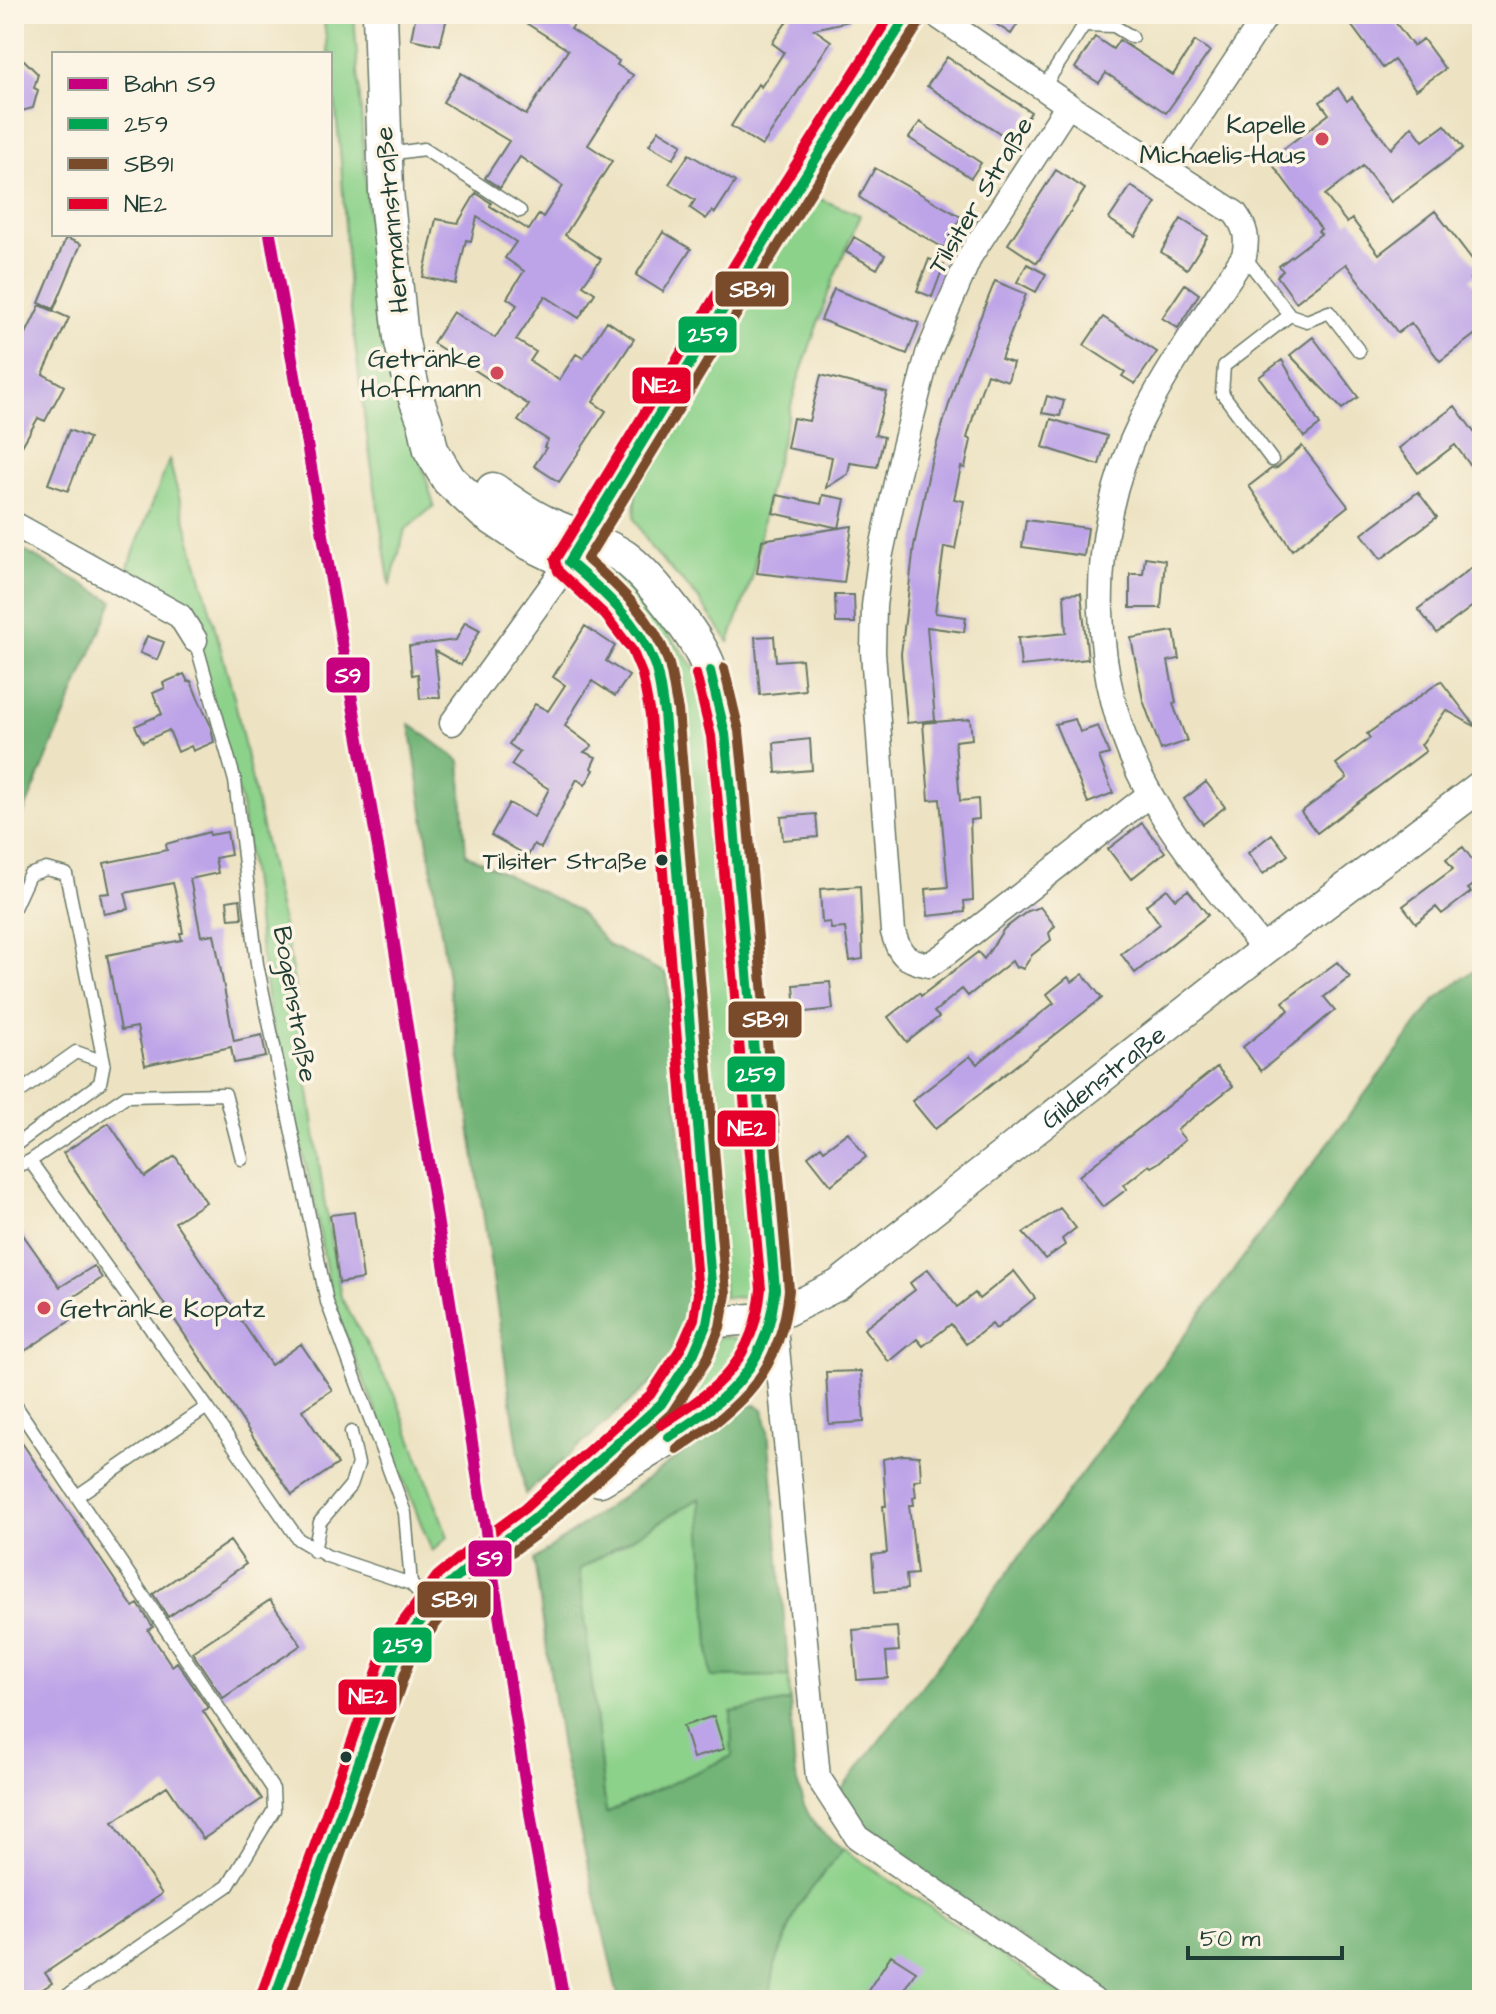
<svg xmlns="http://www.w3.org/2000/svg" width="1496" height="2014" font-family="'Architects Daughter',sans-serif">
<rect width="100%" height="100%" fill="#fcf5e5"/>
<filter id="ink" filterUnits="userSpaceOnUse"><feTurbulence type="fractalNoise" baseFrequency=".0125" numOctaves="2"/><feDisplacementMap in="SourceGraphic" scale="16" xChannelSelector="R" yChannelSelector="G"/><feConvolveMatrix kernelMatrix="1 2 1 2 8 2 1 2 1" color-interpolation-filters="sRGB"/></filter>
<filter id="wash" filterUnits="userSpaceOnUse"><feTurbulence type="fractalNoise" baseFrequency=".006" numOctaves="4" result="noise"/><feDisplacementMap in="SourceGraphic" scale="32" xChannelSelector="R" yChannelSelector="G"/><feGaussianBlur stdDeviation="1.8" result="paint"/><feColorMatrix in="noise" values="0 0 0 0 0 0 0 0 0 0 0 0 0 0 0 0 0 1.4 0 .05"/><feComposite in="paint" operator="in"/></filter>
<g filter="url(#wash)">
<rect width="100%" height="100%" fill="#ede3c3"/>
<path fill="#8dd28b" stroke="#568860" stroke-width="2" d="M323 14H354L374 298 434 506 405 530 390 586 366 429 349 296 341 161 330 54H328Z
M810 195 860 215 833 280 797 383 769 489 752 578 729 642 697 597 651 548 634 518 636 486Z
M169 460 234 697 290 958 325 1204 341 1297 397 1400 448 1537 432 1551 332 1301 313 1196 270 1018 241 802 184 605C172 593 152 596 140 585 135 580 132 572 128 567Z
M609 570 641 601 693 665 708 703 761 1294 753 1298 724 1297 666 674 603 577Z
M720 1336 735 1338 743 1345 744 1351 723 1386 568 1490 702 1358Z
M700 1498 711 1677 789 1676 790 1701 731 1712 732 1756 606 1813 579 1570Z
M843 1849 1069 2000H769L775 1965 798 1906Z"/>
<path fill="#72b477" stroke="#487856" stroke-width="2" d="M14 545 113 601 14 836Z
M410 724 460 761 466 854 577 910 608 945 667 974 692 1286 687 1322 673 1354 653 1381 525 1494Z
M1482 964V2000H1111L863 1832 838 1794 958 1639 1436 999Z
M757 1405 763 1409 768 1430 789 1676 711 1677 700 1498 579 1569 606 1813 732 1756 731 1712 790 1701C793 1736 791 1782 808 1813 816 1829 829 1838 843 1849L798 1906 775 1965 769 2000H619L561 1748 534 1560 748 1406Z"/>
<g id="blocks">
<path fill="#bda4e8" d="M416 14H448L440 45 411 39Z
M512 14H581L571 29 619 61 617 65 633 75 588 145 612 161 565 235 601 259 583 285 595 293 579 318 545 296 516 340 536 352 530 361 559 380 576 354 583 358 607 321 634 339 593 402 606 411 559 482 534 466 546 448 544 447 548 440 518 421 529 405 433 343 453 312 495 338 517 305 507 298 524 271 505 258 516 242 477 217 471 241 466 240 456 284 423 277 436 219 458 223 476 193 491 203 490 206 529 230 539 214 543 217 563 186 520 157 500 188 485 178 509 141 443 102 461 73 526 115 568 50Z
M792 14H848L849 21 814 29 831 41 762 146 731 126 758 84 761 87 784 52 772 43Z
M981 14H1024L1011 34Z
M1343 14H1389L1413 46 1423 39 1445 69 1416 90 1394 60 1383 68Z
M1095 37 1113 49 1119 40 1173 75 1195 41 1210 51 1166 113 1106 73 1099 83 1075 68Z
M947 57 1031 112 1012 141 927 86Z
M24 60 38 74 34 88 38 90 33 108 14 113V63Z
M1338 88 1347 101 1352 97 1391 149 1412 126 1423 141 1445 125 1463 148 1391 202 1363 166 1325 195 1347 223 1352 219 1379 254 1435 211 1481 271 1470 279 1482 295V329L1440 361 1411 323 1398 333 1346 264 1296 302 1277 276 1283 271 1279 266 1321 234 1318 231 1321 229 1269 160 1329 114 1320 102Z
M920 122 981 163 971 178 909 138Z
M659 130 682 144 673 159 649 145Z
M689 154 735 182 715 213 712 211 706 219 690 208 695 200 669 184Z
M875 168 961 217 944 248 880 212 859 197Z
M1056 170 1085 189 1037 263 1008 244Z
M1131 186 1156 203 1135 236 1109 219Z
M1181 219 1208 236 1187 269 1161 252Z
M663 232 691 249 663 292 636 275Z
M854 237 885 255 877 269 846 252Z
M66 238 81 244 54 309 39 303Z
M929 259 944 265 932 297 917 291Z
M1027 264 1046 274 1036 292 1017 282Z
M995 281 1026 294 1001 359 1013 363 1008 381 987 374 979 397 967 438 971 440 965 468 961 467 954 499 964 501 955 549 944 547 935 613 966 617 964 632 927 627 935 720 907 723 901 654 914 546 931 462 950 401 960 368Z
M1185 284 1199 294 1178 328 1162 318Z
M834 289 919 323 907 354 821 320Z
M40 305 69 318 43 374 64 386 45 421 38 418 14 460V369L20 359 15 356Z
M1103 317 1157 352 1135 384 1122 376 1125 372 1084 345Z
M1313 337 1358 397 1342 409 1290 355Z
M1282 360 1320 425 1304 437 1259 377Z
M821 375 887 392 875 435 884 437 877 467 850 463 848 474 826 488 832 457 787 448 793 418 809 421Z
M1047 396 1064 401 1060 416 1042 413Z
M1455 406 1482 443V481L1455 445 1418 473 1399 448Z
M1051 419 1107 436 1099 465 1043 447Z
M69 430 89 438 68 491 48 484Z
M1302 446 1348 506 1292 550 1249 486 1271 469 1277 468Z
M1418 492 1437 517 1381 559 1362 534Z
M777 495 821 504 823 495 845 499 839 528 773 513Z
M1026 520 1088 528 1084 556 1022 547Z
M852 526 844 583 757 573 762 540Z
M1145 557 1165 560 1161 608H1130V574H1143Z
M1474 566 1482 576V599L1437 633 1418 609Z
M1081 593 1088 659 1021 666 1018 638 1066 633 1064 594Z
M835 595H854L855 623H836Z
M465 622 480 630 461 665 435 651 440 697 420 699 418 674 412 675 409 646 456 640Z
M585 626 615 646 606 661 629 676 615 696 592 681 575 708 565 726 592 746 584 752 596 757 591 768 594 770 585 785 577 779 541 848 534 844 528 856 491 835 509 803 534 817 549 789 511 765 520 752 509 744 535 704 548 711 565 685 553 677Z
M1174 631 1179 659 1168 661 1176 703 1173 704 1187 741 1161 750 1143 700 1131 638Z
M147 636 164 642 157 660 140 653Z
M774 636 776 661 802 659 805 690 760 695 755 637Z
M184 674 188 682 191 681 197 696 210 724 214 742 193 751 191 746 178 752 169 730 143 742 135 726 162 714 153 693 165 688 163 683Z
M1441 681 1476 727 1446 710 1421 745 1426 751 1317 833 1301 812 1347 778 1336 764 1370 738 1367 734Z
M970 719 972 739 955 741 960 801 978 799 979 819 970 820 973 900 964 901 965 912 928 916 926 889 948 887 940 799 929 800 923 723Z
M1075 719 1080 732 1098 726 1109 754 1099 757 1113 793 1088 803 1055 724Z
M810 739 812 770 776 773 774 743Z
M1206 782 1225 807 1203 824 1184 799Z
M816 814 818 837 783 840 781 817Z
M1142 823 1165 852 1131 879 1108 849Z
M209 832 210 835 227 832 231 855 215 858 218 873 190 879 201 936 214 934 234 1041 262 1035 266 1057 234 1063 231 1047 145 1065 137 1027 121 1030 107 955 182 940 180 933H183L177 899 173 883 125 893 129 909 104 914 100 894 110 893 104 863 167 850 166 844Z
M1272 834 1288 855 1263 874 1248 853Z
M1463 847 1482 873V879L1468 889 1471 892 1442 914 1436 907 1416 923 1403 906 1453 869 1446 859Z
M860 886 863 959 850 961 845 928 831 929 830 922 822 923 820 889Z
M1167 889 1175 899 1188 890 1208 915 1135 973 1121 954 1160 924 1146 905Z
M240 899 242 918 229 919 227 901Z
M1040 907 1055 926 1049 933 1051 940 1032 955 1023 969 1019 967 1016 968 1012 961 968 996 962 989 934 1012 939 1017 907 1042 888 1017 919 993 921 996 978 952 984 959 1004 929 1028 911Z
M1337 962 1350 977 1324 997 1335 1010 1261 1071 1243 1047 1289 1010 1283 1002Z
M1083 974 1102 998 935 1129 912 1101 970 1056 977 1064 1054 1003 1047 994 1068 977 1072 982Z
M830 982 833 1009 796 1013 794 985Z
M1217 1067 1233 1086 1177 1130 1185 1140 1158 1163 1151 1167 1149 1165 1124 1185 1127 1189 1103 1207 1079 1176Z
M109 1123 145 1177 175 1156 206 1202 175 1222 271 1365 301 1344 332 1390 302 1410 338 1464 292 1495 63 1153Z
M848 1132 866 1157 831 1185 808 1156 821 1146 824 1150Z
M1060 1208 1076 1228 1062 1239 1065 1245 1045 1259 1023 1233Z
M354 1212 363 1279 339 1283 330 1215Z
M14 1222 60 1287 94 1266 102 1278 69 1300 79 1315 14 1358Z
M928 1269 957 1307 975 1293 979 1299 1014 1271 1035 1298 996 1329 992 1324 966 1344 951 1324 923 1346 917 1339 889 1362 864 1329 915 1290 910 1283Z
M861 1371 864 1422 829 1424 826 1372Z
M14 1431 133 1607 138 1604 153 1627 148 1630 172 1666 177 1662 208 1708 203 1711 262 1799 203 1839 167 1786 113 1822 162 1894 45 1973 52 1983 26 2000H14Z
M903 1455 919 1456 920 1462 921 1480 914 1481 916 1497 913 1498 914 1505H909L917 1574 906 1575 907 1589 875 1592 872 1555 887 1553 883 1506H886L883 1459Z
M230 1541 246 1564 168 1617 153 1594Z
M270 1600 301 1645 223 1698 192 1652Z
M897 1627 899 1651 886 1652 888 1678 857 1680 853 1630Z
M714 1716 724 1749 693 1758 683 1726Z
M891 1955 916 1971 897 2000H862Z"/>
</g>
</g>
<g filter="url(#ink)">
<use href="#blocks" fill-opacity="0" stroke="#677766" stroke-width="2"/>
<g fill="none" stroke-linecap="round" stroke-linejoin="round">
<g stroke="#677766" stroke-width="15">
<path id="service" d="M1043 88 1084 25 1114 26 1132 37
M388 154 424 149 520 211
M1244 256 1290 315 1307 321 1329 312 1359 351
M1272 460 1222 393 1224 366 1290 315
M195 640 235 781 257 964 327 1302 405 1513 411 1584
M14 908 29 875 46 869 66 874 104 1062 100 1083 14 1146
M14 1096 76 1052 104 1062
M30 1161 126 1096 225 1094 242 1159
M14 1167 30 1161 207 1407 77 1496
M14 1403 273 1789 274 1810 228 1886 61 2000
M207 1407 298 1539 327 1556 411 1584 429 1603
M314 1551 320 1522 351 1485 358 1464 351 1432"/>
</g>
<g stroke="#677766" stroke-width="27">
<path id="minor" d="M935 14 1068 105 1235 213C1246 228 1248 238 1244 256 1209 310 1170 363 1141 421 1085 534 1087 683 1150 794 1181 850 1225 899 1264 950
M1068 105 970 256 928 354 901 459 880 558 874 606 873 652 893 932C900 955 904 960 929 965L944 955 1150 794
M1165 168 1267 14
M14 524 180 616 195 640
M452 723 569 562 796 190 908 14
M775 1327 818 1777 857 1837 1093 2000"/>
</g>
<g stroke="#677766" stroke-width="33">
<g id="tertiary">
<path id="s1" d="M707 1323 774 1317 838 1285 1264 950 1482 785"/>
</g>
</g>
<g stroke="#677766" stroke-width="37">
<path id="secondary" d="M493 490C510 502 526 514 545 523 571 535 599 541 624 557 649 575 695 634 707 663 717 686 721 710 725 734L775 1289C775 1312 772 1335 760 1355 730 1408 651 1448 600 1479
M274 2000 399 1650 446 1587 480 1558 533 1520 661 1404 693 1355 707 1323 712 1295 664 713 652 660 632 625 598 588 569 562 530 543 484 512 449 480 431 450 425 422 412 388 401 338 386 191 380 14"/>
</g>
<use href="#service" stroke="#fff" stroke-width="12"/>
<use href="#minor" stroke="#fff" stroke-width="24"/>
<use href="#tertiary" stroke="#fff" stroke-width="30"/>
<use href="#secondary" stroke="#fff" stroke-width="34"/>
<g stroke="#fcf5e5" stroke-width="16">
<path id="bus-1" d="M669 1437C731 1397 768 1366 775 1289L730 781 725 734 710 671
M274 2000 399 1650 446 1587 480 1558 533 1520 661 1404 693 1355 707 1323 712 1295 664 713C661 697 660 679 654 663 638 622 602 590 569 562L796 190 908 14"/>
</g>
<g stroke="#fcf5e5" stroke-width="16">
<path id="bus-2" d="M677 1449C743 1406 781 1372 789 1290L744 780 739 731 724 668
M289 2000 411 1657 456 1597 489 1569 542 1530 671 1414 706 1361 720 1327 726 1294 678 710C674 694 673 677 668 661 654 620 619 587 587 559L808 197 920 22"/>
</g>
<g stroke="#fcf5e5" stroke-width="16">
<path id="bus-3" d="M661 1425C719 1388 754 1361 761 1289L716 782 711 736 696 674
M261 1995 387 1643 437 1576 472 1547 524 1509 650 1395 681 1348 694 1319 698 1294 650 715 642 674 632 650 605 615 558 571 555 560 784 183 891 14"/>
</g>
<use href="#bus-1" stroke="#00a651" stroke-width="10"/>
<use href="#bus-2" stroke="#7a4b2a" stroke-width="10"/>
<use href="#bus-3" stroke="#e4002b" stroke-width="10"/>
<g stroke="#fcf5e5" stroke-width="18">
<path id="rail-1" d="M270 234 386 893 534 1838 564 2000"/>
</g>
<use href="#rail-1" stroke="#c7007f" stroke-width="12"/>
</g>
</g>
<g fill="#d1495b" stroke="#fcf5e5" stroke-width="3">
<circle cx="1322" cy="139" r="8"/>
<circle cx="497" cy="373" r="8"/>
<circle cx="44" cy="1308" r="8"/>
</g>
<g fill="#1f3d34" stroke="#fcf5e5" stroke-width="3">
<circle cx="662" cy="860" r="7"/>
<circle cx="346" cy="1757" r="7"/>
</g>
<g text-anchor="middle" stroke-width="7" stroke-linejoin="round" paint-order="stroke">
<g font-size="24" fill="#1f3d34" stroke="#fcf5e5" text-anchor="end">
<text x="647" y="869">Tilsiter Straße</text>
</g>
<g font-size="26" fill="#1f3d34" stroke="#fcf5e5" text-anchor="end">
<text x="1306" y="133">Kapelle<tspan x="1306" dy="30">Michaelis-Haus</tspan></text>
<text x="481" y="367">Getränke<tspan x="481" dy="30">Hoffmann</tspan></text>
<text x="60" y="1317" text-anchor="start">Getränke Kopatz</text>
</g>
<g font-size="26" fill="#1f3d34" stroke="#fcf5e5">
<text transform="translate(980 195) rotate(-59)" y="9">Tilsiter Straße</text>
<text transform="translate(391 220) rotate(-95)" y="9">Hermannstraße</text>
<text transform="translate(296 1004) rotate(80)" y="9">Bogenstraße</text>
<text dy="9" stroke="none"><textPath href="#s1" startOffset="476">Gildenstraße</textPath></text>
</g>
</g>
<g stroke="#fcf5e5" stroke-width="3">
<rect x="714" y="270" width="76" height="38" rx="8" fill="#7a4b2a"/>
<rect x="677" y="315" width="61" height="39" rx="8" fill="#00a651"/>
<rect x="631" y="366" width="61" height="39" rx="8" fill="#e4002b"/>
<rect x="325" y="656" width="46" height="38" rx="8" fill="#c7007f"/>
<rect x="727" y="1000" width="76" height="39" rx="8" fill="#7a4b2a"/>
<rect x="726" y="1055" width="60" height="38" rx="8" fill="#00a651"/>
<rect x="716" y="1109" width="61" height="39" rx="8" fill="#e4002b"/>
<rect x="467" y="1539" width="46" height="39" rx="8" fill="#c7007f"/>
<rect x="416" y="1580" width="76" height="39" rx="8" fill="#7a4b2a"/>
<rect x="372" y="1626" width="61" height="38" rx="8" fill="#00a651"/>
<rect x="337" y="1678" width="61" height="38" rx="8" fill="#e4002b"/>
</g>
<g font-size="22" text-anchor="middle" font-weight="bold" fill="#fff">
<text x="752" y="297">SB91</text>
<text x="708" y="342">259</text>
<text x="661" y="393">NE2</text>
<text x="348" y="683">S9</text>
<text x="765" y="1027">SB91</text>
<text x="756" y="1082">259</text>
<text x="747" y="1136">NE2</text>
<text x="490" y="1566">S9</text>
<text x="454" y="1607">SB91</text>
<text x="403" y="1653">259</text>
<text x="368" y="1704">NE2</text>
</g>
<rect width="1496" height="2014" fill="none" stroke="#fcf5e5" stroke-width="48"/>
<rect x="52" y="52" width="280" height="184" fill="#fcf5e5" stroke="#a4ab9e" stroke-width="2"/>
<rect x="68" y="78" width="40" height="12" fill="#c7007f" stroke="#a4ab9e" stroke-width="2"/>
<text x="124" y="92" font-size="24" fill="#1f3d34">Bahn S9</text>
<rect x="68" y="118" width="40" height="12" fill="#00a651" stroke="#a4ab9e" stroke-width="2"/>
<text x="124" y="132" font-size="24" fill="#1f3d34">259</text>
<rect x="68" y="158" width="40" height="12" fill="#7a4b2a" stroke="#a4ab9e" stroke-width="2"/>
<text x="124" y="172" font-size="24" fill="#1f3d34">SB91</text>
<rect x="68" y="198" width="40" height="12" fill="#e4002b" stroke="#a4ab9e" stroke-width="2"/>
<text x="124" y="212" font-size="24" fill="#1f3d34">NE2</text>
<path d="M1188 1946v12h154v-12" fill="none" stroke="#1f3d34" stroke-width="4"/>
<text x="1200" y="1946" font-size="24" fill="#1f3d34" stroke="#fcf5e5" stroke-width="6" paint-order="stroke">50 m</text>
</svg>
